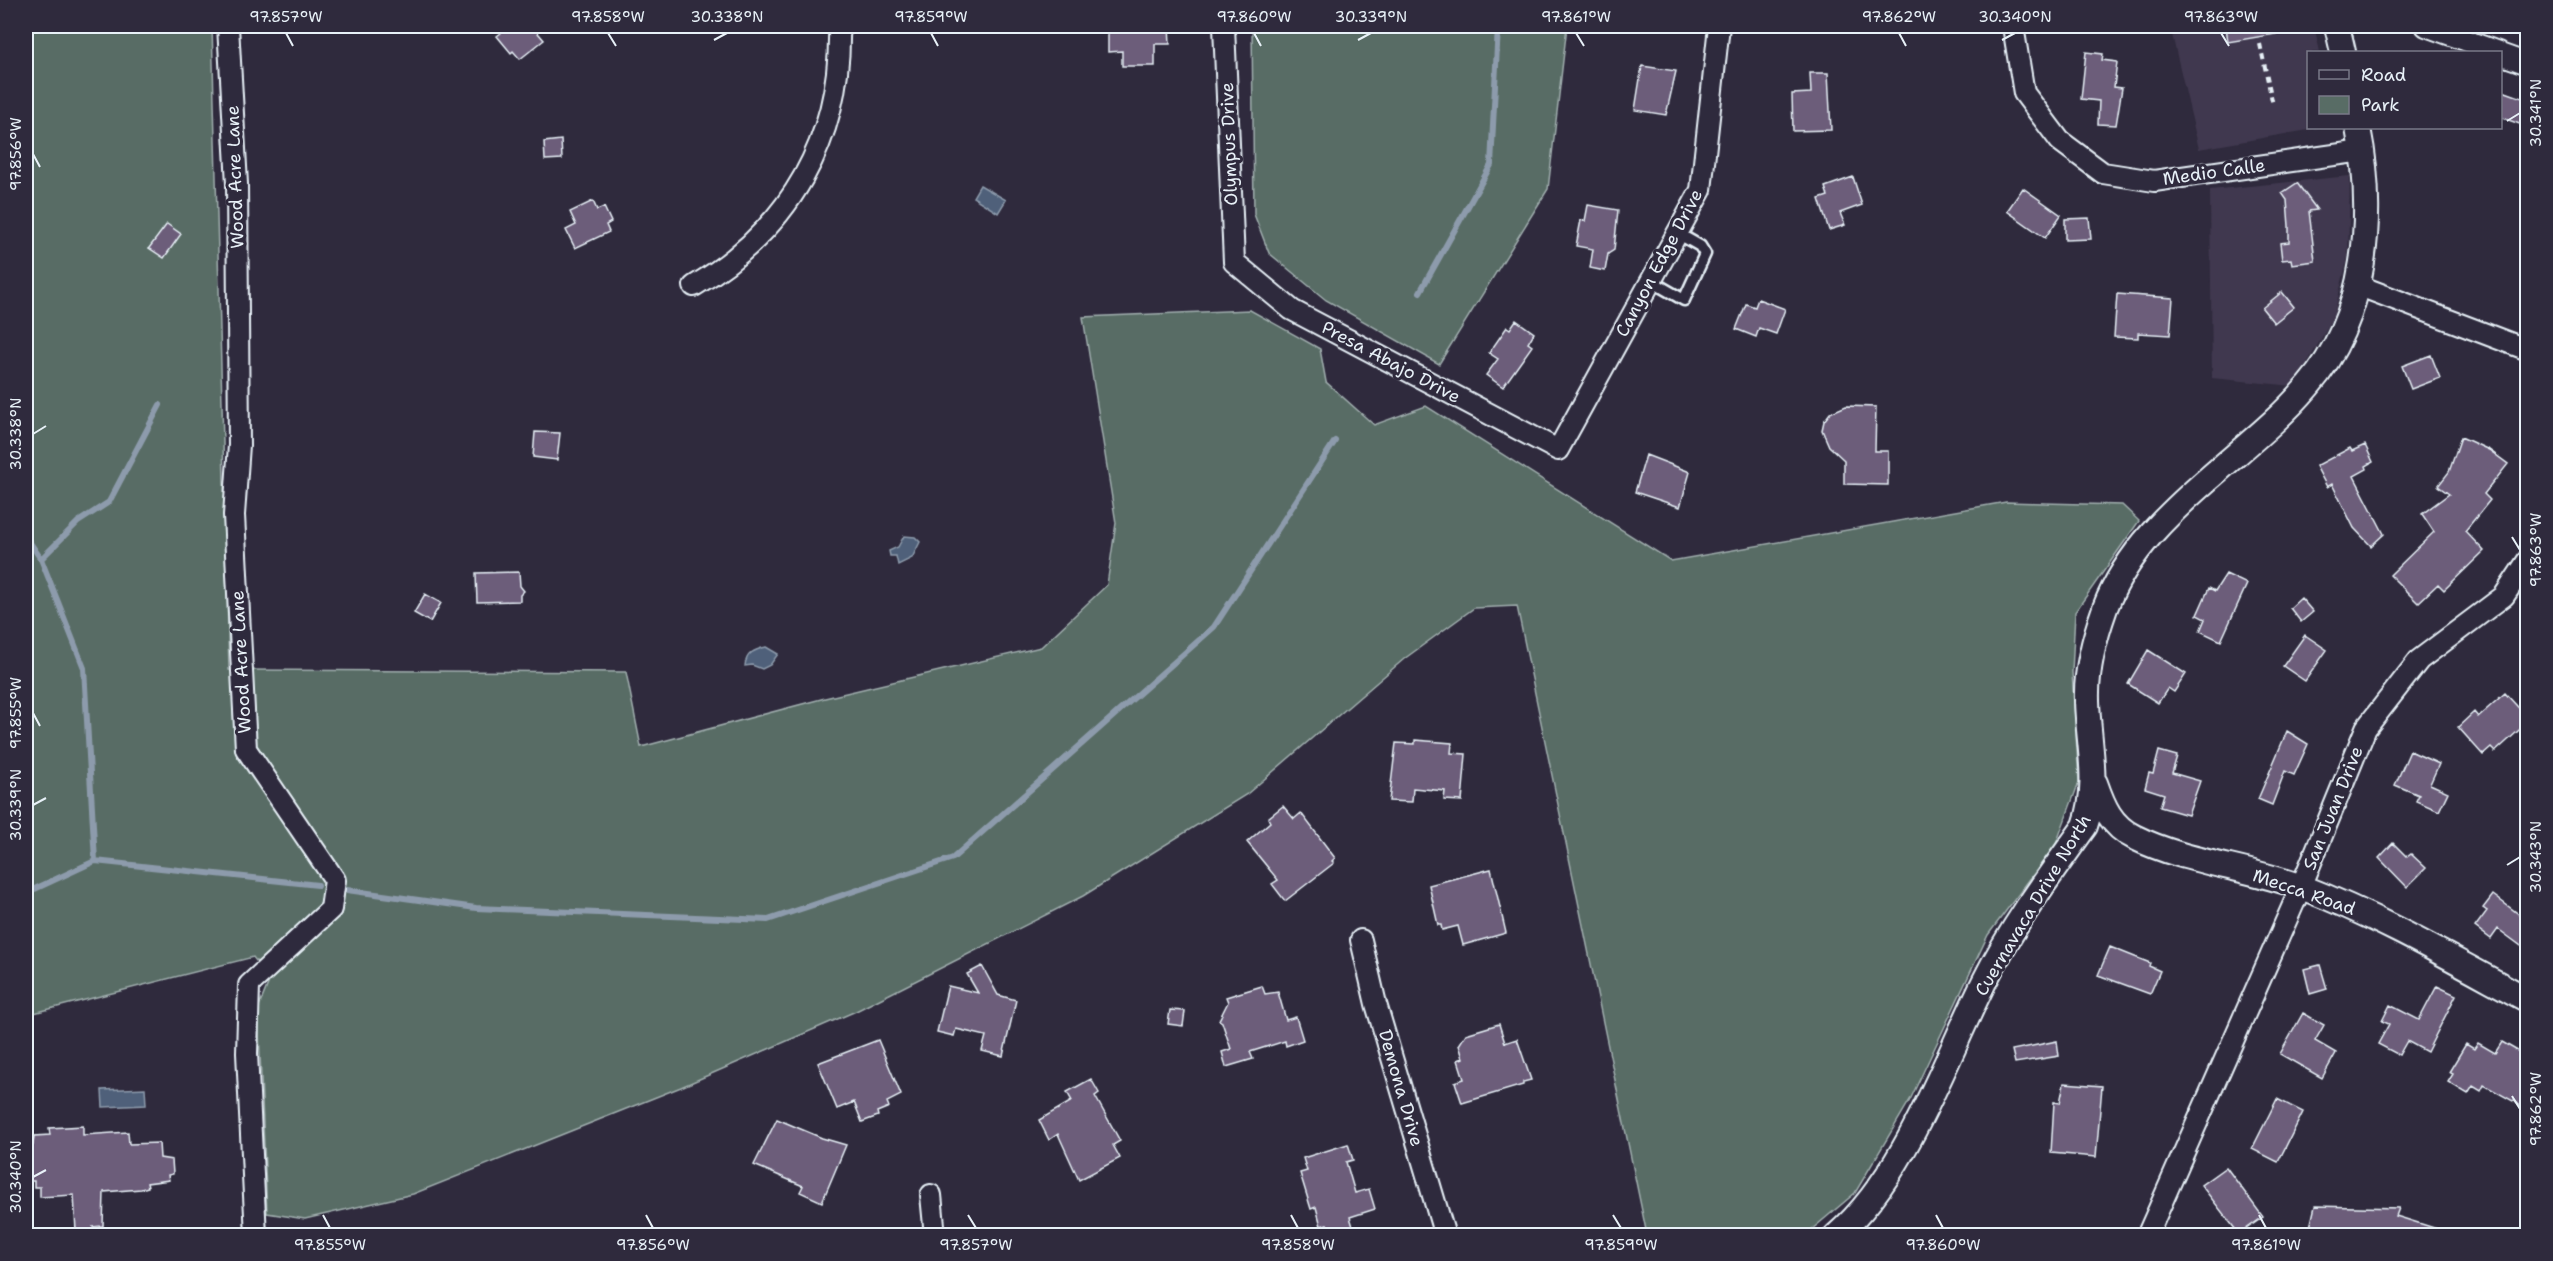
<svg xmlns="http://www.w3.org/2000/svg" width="2553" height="1261" font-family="'Shantell Sans',sans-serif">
<rect width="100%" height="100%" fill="#2f2a3d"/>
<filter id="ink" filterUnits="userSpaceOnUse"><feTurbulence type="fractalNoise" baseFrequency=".0167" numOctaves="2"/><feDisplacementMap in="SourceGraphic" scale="12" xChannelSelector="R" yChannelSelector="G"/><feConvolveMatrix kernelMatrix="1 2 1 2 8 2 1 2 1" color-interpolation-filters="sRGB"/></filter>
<g filter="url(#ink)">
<path fill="#41394f" d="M2170 26H2314L2320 52H2308V128H2320L2199 149Z
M2350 176 2348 257 2333 318 2294 386 2212 378 2210 190Z"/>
<path fill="#586c65" stroke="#a0aeae" stroke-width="1.5" d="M26 26H212L229 670 626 672 641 747 825 698 1041 647 1107 585 1116 523 1083 317 1250 310 1320 349 1326 382 1374 425 1426 406 1671 561 2006 502 2122 505 2139 521 2075 612 2072 672 2079 782 2056 844 1988 935 1910 1100 1855 1193 1805 1235H1647L1517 606 1474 608 1404 659 1247 794 1083 896 856 1011 681 1087 413 1194 305 1219 267 1213 258 1009 270 979 253 957 26 1015Z
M1252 26H1567L1548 189 1439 364 1326 300 1269 253 1254 214Z"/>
<path fill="#50617a" stroke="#8d9bac" stroke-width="1.5" d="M980 185 1006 200 998 213 973 197Z
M904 536 915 537 920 542 912 558 898 565 896 556H890L889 551 898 547Z
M766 647 778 654 770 665 762 669 752 665 745 666C746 653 754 650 766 647Z
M145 1088 146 1105 103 1107 102 1090Z"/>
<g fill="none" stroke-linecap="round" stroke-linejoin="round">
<path stroke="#8d9bac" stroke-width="6" d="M1420 292 1491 165 1498 26
M26 537 41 559 84 668 95 861
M41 559 78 522 109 502 160 405
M347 890 476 908 768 920 953 858 1214 627 1335 441
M26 893 95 861 318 885"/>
</g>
<path fill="#6c5d7a" stroke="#e8f1f8" stroke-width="1.5" d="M510 26H532L544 40 520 59 513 51 511 53 497 36Z
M1108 26H1169L1170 44H1155V66H1122V51L1108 52Z
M2226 26H2275L2276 34 2228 42Z
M2086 52 2103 54 2102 60 2117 62 2114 87 2122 88 2116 125 2098 124 2099 101 2081 99Z
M1642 66 1676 71 1666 115 1635 110Z
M1810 73H1828L1831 130 1793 131 1792 94 1811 93Z
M2500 90 2528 100V127L2500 117Z
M561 140 562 159 545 160 544 142Z
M1853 177 1862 205 1840 213 1845 225 1829 230 1819 199 1828 196 1825 187Z
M2297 183 2317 210 2309 211 2315 261 2292 264 2291 259 2282 260 2280 243 2289 242V226L2287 200 2282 193Z
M2023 188 2061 215 2045 238 2007 211Z
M593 201 597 210 604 207 611 222 606 225 609 232 575 248 566 230 576 225 570 212Z
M1588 205 1618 210 1614 250 1608 254 1605 271 1590 268 1593 249 1576 246 1581 220 1585 221Z
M2089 218 2091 239 2065 240V219Z
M167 224 181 234 164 258 149 248Z
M2282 292 2294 307 2274 323 2262 308Z
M2117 294 2173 298 2170 335 2138 333V338L2114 337Z
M1758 299 1785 309 1776 334 1759 328 1756 337 1736 329 1746 304 1755 307Z
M1516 320 1534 333 1528 343 1532 346 1503 387 1486 375 1498 359 1489 353 1507 327 1510 329Z
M2431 355 2440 378 2411 389 2402 366Z
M1846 406 1876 407 1875 451H1888V485L1844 484V460L1829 446 1822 430 1824 421 1830 413Z
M535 432 560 433 557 460 533 457Z
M2461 437 2489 450 2508 464 2484 494 2490 500 2465 531 2484 551 2444 590 2438 584 2418 603 2390 575 2434 532 2422 514 2449 494 2438 486 2449 472Z
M2365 445 2373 462 2366 466 2367 469 2354 476 2384 534 2371 546 2354 528 2332 484 2327 487 2316 466 2350 448 2352 451Z
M1646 455 1690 472 1680 507 1635 492Z
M519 572 520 586 524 591 520 595V601L477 602 476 573Z
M2226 574 2247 584 2221 641 2200 631 2205 619 2197 615 2209 588 2215 591Z
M425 594 441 603 430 622 414 613Z
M2301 598 2313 612 2301 622 2290 608Z
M2305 635 2327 650 2305 681 2283 666Z
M2148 650 2186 674 2174 692 2168 688 2158 703 2128 684Z
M2505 693 2528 718V722L2495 752 2491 748 2483 755 2458 727 2474 712 2478 717Z
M2287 731 2308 744 2294 775 2285 771 2272 805 2258 799Z
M1415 740 1452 743 1451 753 1466 754 1462 801 1444 800 1445 791 1413 788 1412 802 1389 801 1396 743 1415 744Z
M2159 751 2177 756 2172 773 2200 781 2188 815 2160 807 2164 794 2145 788 2149 773 2153 774Z
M2410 751 2439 764 2430 784 2448 792 2439 811 2416 801 2419 795 2395 785Z
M1283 806 1294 819 1301 813 1335 858 1332 861 1334 863 1285 901 1272 884 1278 880 1247 842 1270 822 1268 818Z
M2393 843 2407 857 2411 854 2426 868 2407 887 2379 858Z
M1491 869 1506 933 1463 945 1458 926 1442 930 1441 925H1438L1429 885Z
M2493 895 2528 921V951L2498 929 2491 939 2475 927 2487 911 2483 908Z
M2110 947 2150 963 2149 966 2160 971 2150 994 2098 975Z
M2320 965 2327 989 2310 994 2304 969Z
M982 966 998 995 1016 1000 1003 1056 982 1051 986 1036 956 1029 954 1036 937 1032 948 986 978 993 967 974Z
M1262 986 1265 994 1278 992 1286 1020 1296 1017 1303 1040 1286 1046 1285 1041 1250 1052 1253 1059 1226 1067 1222 1052 1231 1049 1222 1022 1219 1020 1228 1002 1226 997Z
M2437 986 2456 995 2427 1052 2407 1041 2399 1055 2378 1044 2389 1024 2382 1021 2390 1005 2419 1020Z
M1170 1010 1185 1011 1183 1026 1168 1024Z
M2303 1013 2324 1025 2315 1041 2336 1053 2322 1078 2280 1054Z
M1499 1024 1505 1043 1517 1039 1531 1080 1523 1082V1085L1462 1103 1455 1082 1464 1079 1458 1060 1463 1058 1459 1045 1466 1034Z
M878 1040 901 1095 887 1102 889 1107 877 1112 878 1116 862 1122 854 1102 837 1109 818 1063Z
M2057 1041 2059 1056 2015 1063 2012 1050Z
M2502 1042 2528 1057V1114L2515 1102 2484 1085 2481 1091 2473 1086 2468 1094 2448 1082 2453 1074 2449 1072 2466 1044 2474 1049 2478 1043 2495 1053Z
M1091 1079 1099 1093 1095 1096 1120 1141 1113 1145 1120 1158 1079 1180 1058 1134 1049 1140 1039 1120 1072 1101 1067 1092Z
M2064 1083 2102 1086 2096 1157 2051 1153 2054 1102 2060 1103Z
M2277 1099 2303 1112 2278 1162 2252 1149Z
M777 1119 822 1138 846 1145 822 1202 800 1192 803 1186 754 1165Z
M83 1126V1135L128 1132 129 1144 159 1143 160 1158 172 1160 173 1174 168 1175 169 1180 147 1183 148 1187 141 1189 104 1192 103 1226 93 1227 94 1230 76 1231 74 1195 40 1197V1187H34V1181H26V1145H33L34 1136 50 1135 49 1128Z
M1348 1144 1353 1160 1346 1162 1355 1193 1369 1189 1375 1209 1350 1217 1356 1236H1331L1327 1224 1321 1226 1316 1207 1311 1209 1300 1173 1307 1171 1303 1158Z
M2226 1167 2263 1217 2239 1234 2201 1185Z
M2315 1206 2399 1208 2396 1216 2447 1232 2446 1236H2308Z"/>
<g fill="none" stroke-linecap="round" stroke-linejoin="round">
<g stroke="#e8f1f8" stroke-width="15">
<path id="service" d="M1651 281 1684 300 1705 254 1700 246 1677 233"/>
</g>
<g stroke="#e8f1f8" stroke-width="24">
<path id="minor" d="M228 26 237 184 239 445 234 515 246 749 335 880 331 909 249 985 247 1053 256 1236
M1224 26 1234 262 1292 310 1558 450 1701 190 1719 26
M2013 26 2024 93 2060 141 2103 173 2154 181 2362 151
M2426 26 2498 52
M2500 54 2528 64
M2357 285 2528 350
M694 286C790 229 842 138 839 26
M1361 940 1376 1004 1445 1236
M931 1195 935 1236
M2147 1236 2301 887 2366 728 2419 660 2504 596 2528 560"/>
</g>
<g stroke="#e8f1f8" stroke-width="28">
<path id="tertiary" d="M2337 26 2343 52
M2095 783C2103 806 2111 826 2134 837 2186 863 2249 867 2304 888 2382 918 2454 960 2528 1000
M1836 1236C1905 1177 1944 1062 1984 982 2012 926 2049 876 2085 826 2100 784 2088 743 2087 700 2086 670 2095 636 2105 608 2127 551 2172 510 2216 472 2248 444 2281 418 2308 386 2368 317 2375 212 2358 128"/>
</g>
<path stroke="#e8f1f8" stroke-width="4" stroke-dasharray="6 4.5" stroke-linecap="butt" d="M2260 44 2273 105"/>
<use href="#service" stroke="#2f2a3d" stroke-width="10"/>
<use href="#minor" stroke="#2f2a3d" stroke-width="20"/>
<use href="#tertiary" stroke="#2f2a3d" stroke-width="24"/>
</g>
</g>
<path fill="none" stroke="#e8f1f8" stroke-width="2" d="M286 33 293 46M608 33 616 46M931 33 938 46M1254 33 1261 46M1576 33 1584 46M1899 33 1906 46M2221 33 2229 46M714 40 727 33M1358 40 1371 33M2002 40 2015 33M2507 121 2520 113M33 154 40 167M33 434 46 426M2512 537 2520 550M33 713 40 726M33 805 46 798M2507 865 2520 857M2512 1096 2520 1109M33 1177 46 1170M323 1215 330 1228M646 1215 653 1228M968 1215 976 1228M1291 1215 1298 1228M1613 1215 1621 1228M1936 1215 1943 1228M2259 1215 2266 1228"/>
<g text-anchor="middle" stroke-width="6" stroke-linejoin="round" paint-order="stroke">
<g font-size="18" fill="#e8f1f8" stroke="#2f2a3d">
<text transform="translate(1229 144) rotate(-92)" y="6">Olympus Drive</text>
<text transform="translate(2214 172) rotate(-8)" y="6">Medio Calle</text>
<text transform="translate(235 177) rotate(-92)" y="6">Wood Acre Lane</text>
<text transform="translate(1659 263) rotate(-62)" y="6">Canyon Edge Drive</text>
<text transform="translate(1391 362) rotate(28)" y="6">Presa Abajo Drive</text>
<text transform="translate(241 662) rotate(-93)" y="6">Wood Acre Lane</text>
<text transform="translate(2333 808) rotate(-68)" y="6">San Juan Drive</text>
<text transform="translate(2304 892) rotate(19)" y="6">Mecca Road</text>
<text transform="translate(2033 905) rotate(-59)" y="6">Cuernavaca Drive North</text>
<text transform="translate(1401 1088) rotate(74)" y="6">Demona Drive</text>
</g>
</g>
<rect width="2553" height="1261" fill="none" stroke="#2f2a3d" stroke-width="66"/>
<rect x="2307" y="51" width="195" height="78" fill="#2f2a3d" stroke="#797a88" stroke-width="1.5"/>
<rect x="2319" y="70" width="30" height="9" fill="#2f2a3d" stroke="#797a88" stroke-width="1.5"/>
<text x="2361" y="81" font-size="18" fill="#e8f1f8">Road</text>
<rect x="2319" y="96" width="30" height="18" fill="#586c65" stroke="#797a88" stroke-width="1.5"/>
<text x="2361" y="111" font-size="18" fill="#e8f1f8">Park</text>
<rect x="33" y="33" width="2487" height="1195" fill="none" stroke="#e8f1f8" stroke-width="2"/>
<g font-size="15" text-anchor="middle" fill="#e8f1f8">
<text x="286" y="22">97.857°W</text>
<text x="608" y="22">97.858°W</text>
<text x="727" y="22">30.338°N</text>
<text x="931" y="22">97.859°W</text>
<text x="1254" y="22">97.860°W</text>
<text x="1371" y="22">30.339°N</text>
<text x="1576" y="22">97.861°W</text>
<text x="1899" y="22">97.862°W</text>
<text x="2015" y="22">30.340°N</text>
<text x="2221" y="22">97.863°W</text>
<text transform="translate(2536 113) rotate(-90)" y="5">30.341°N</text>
<text transform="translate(16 154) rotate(-90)" y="5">97.856°W</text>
<text transform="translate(16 434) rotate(-90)" y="5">30.338°N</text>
<text transform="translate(2536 550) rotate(-90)" y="5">97.863°W</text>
<text transform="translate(16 713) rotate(-90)" y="5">97.855°W</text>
<text transform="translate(16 805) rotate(-90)" y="5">30.339°N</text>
<text transform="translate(2536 857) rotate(-90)" y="5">30.343°N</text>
<text transform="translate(2536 1109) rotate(-90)" y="5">97.862°W</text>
<text transform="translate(16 1177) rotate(-90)" y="5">30.340°N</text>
<text x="330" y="1250">97.855°W</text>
<text x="653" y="1250">97.856°W</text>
<text x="976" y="1250">97.857°W</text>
<text x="1298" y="1250">97.858°W</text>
<text x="1621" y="1250">97.859°W</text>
<text x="1943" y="1250">97.860°W</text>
<text x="2266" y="1250">97.861°W</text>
</g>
</svg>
